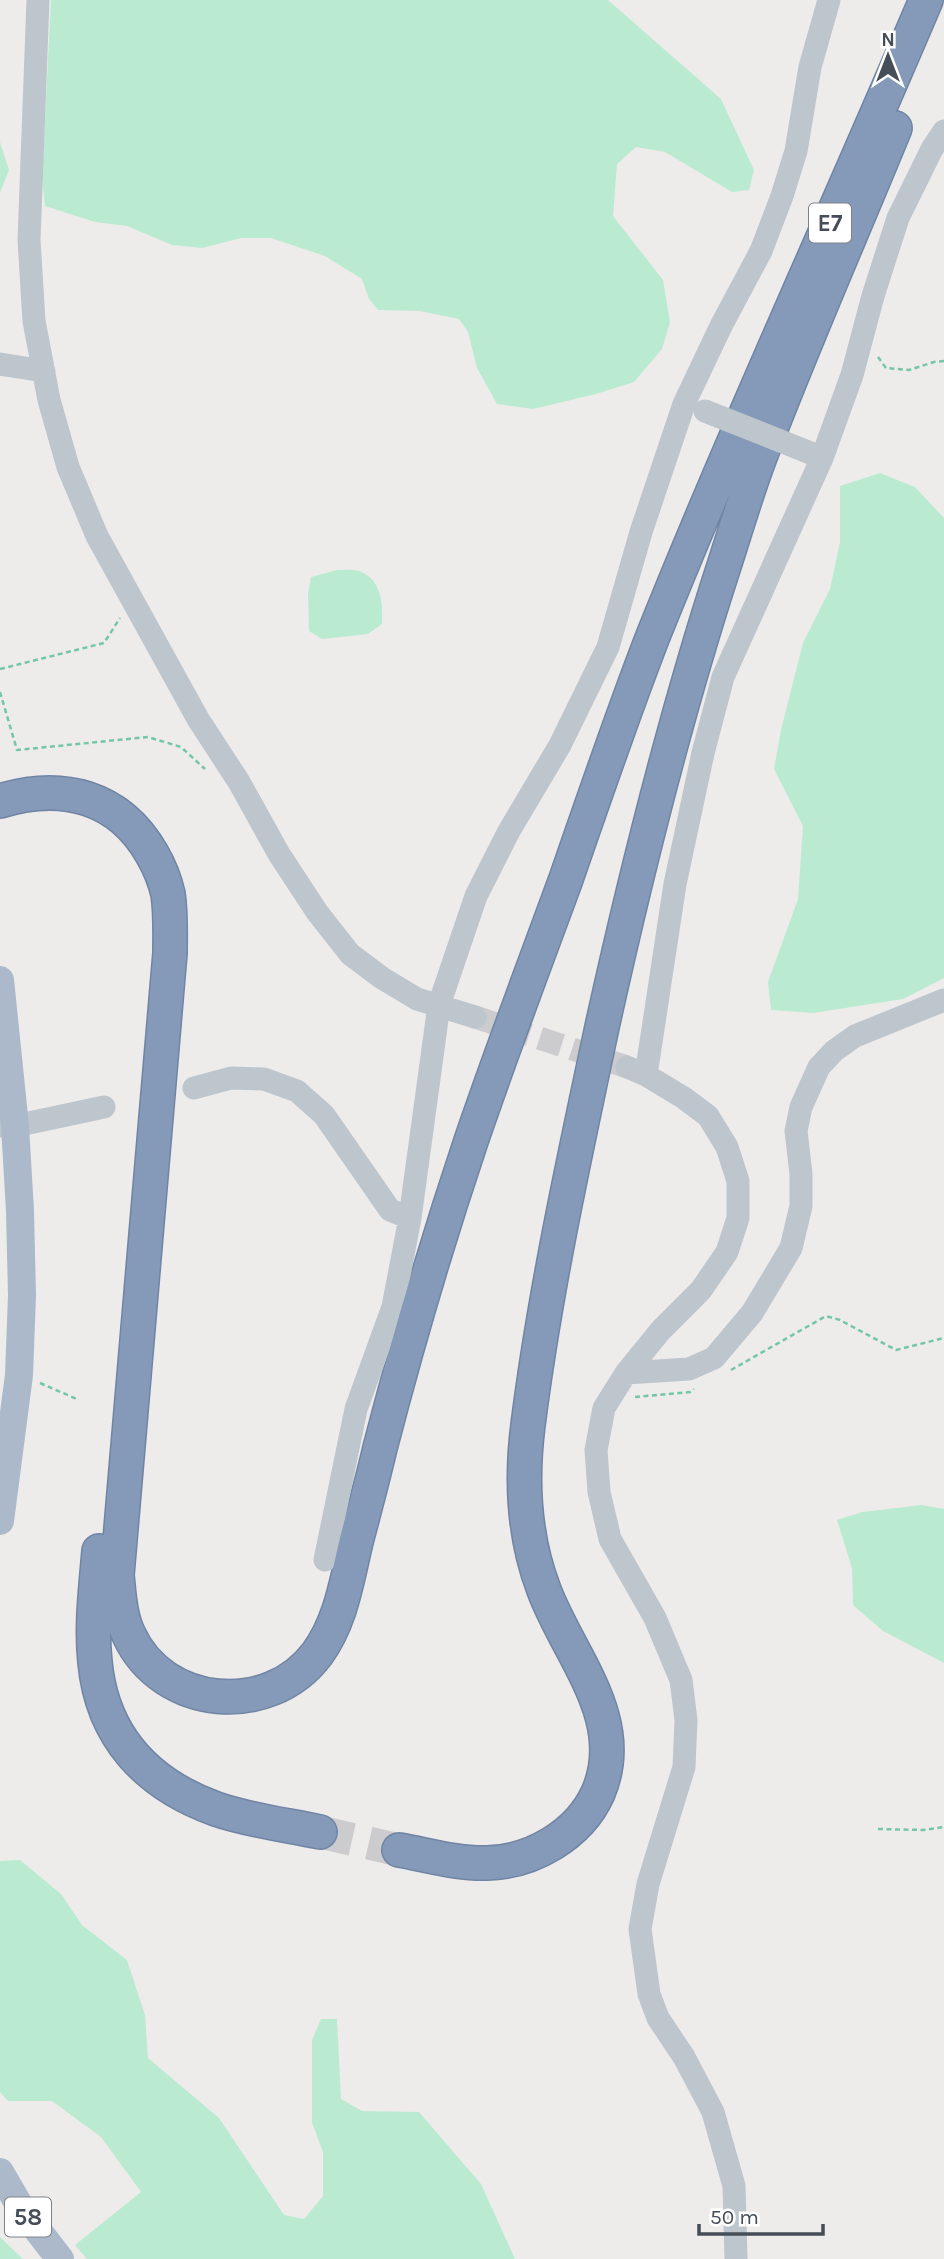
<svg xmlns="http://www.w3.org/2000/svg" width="944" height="2259" font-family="Karla,sans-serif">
<rect width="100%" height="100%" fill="#eeebeb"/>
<path fill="#baebd0" d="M51 0H608L721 99 754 170 749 190 732 192 665 152 636 147 617 164 613 216 663 280 670 322 662 349 634 382 596 394 533 409 497 404 477 368 468 332 459 319 420 311 378 310 369 299 362 279 325 256 271 238H241L202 248 172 245 127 226 95 222 45 206 42 179Z
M0 142 9 170 0 193Z
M880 473 915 487 944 518V978L903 999 813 1013 771 1010 768 982 798 899 803 826 774 769 781 730 803 643 830 589 840 542V486Z
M337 570C343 570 353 569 359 571 382 579 383 605 382 624L368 634 322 639 309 631 308 594 311 577Z
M922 1505 944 1509V1663L883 1631 853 1605 852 1568 837 1520 862 1512Z
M20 1860 61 1894 82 1925 127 1960 145 2015 148 2058 219 2118 284 2215 304 2219 323 2196V2152L312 2123V2040L321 2019H337L341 2099 362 2111 419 2112 481 2184 515 2259H87L75 2245 141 2192 101 2137 52 2101H8L0 2092V1861Z
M0 2237 23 2259H0Z"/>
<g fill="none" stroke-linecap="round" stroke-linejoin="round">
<path stroke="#cccbce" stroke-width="23" stroke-dasharray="23 11" stroke-linecap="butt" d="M475 1017 627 1067"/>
<path stroke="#cccbce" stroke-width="33" stroke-dasharray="33 17" stroke-linecap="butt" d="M320 1832 399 1850"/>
<g stroke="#7085a4" stroke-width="36">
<path id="highway" d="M0 801C62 782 119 796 152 854 159 866 165 881 168 894 171 914 170 934 170 953L117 1575C119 1595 120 1617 129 1635 163 1709 269 1718 317 1654 342 1620 347 1578 357 1538 365 1508 373 1478 380 1448 407 1344 437 1242 471 1141 501 1053 534 966 566 879 594 798 622 716 653 636 739 422 836 212 926 0
M99 1551C96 1587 91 1626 95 1662 102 1737 147 1784 216 1809 247 1820 287 1825 320 1832
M399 1850C428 1855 458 1864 487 1863 532 1862 579 1835 598 1793 630 1719 568 1655 544 1590 524 1538 521 1480 528 1425 545 1291 574 1159 602 1027 636 873 674 720 723 569 735 532 746 494 760 457 802 346 850 238 895 128"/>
</g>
<path stroke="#74c7a4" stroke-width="2.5" stroke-dasharray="5 3.5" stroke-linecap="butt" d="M878 357 886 368 909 370 934 362 944 361
M0 669 104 643 120 618
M0 692 17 750 148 737 181 747 205 769
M731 1370 826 1316 840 1320 896 1350 944 1338
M40 1383 79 1400
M635 1397 690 1392 694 1389
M878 1829 923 1830 944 1827"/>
<path stroke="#bdc5cd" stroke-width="23" d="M38 0 29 240 34 321 49 400 68 467 97 536 198 719 239 782 279 854 317 912 350 954 382 978 417 999 475 1017
M0 364 44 371
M627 1067 646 1075 684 1098 708 1116 727 1147 738 1181V1218L727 1252 701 1290 661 1330 626 1373 604 1408 596 1450 599 1492 610 1539 655 1618 681 1680 686 1720 684 1767 648 1884 640 1929 649 1994 658 2018 684 2057 713 2112 734 2186 736 2259
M646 1075 675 884 703 753 723 677 822 458 852 375 873 296 898 218 932 149 944 131
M194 1088 231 1078 264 1079 297 1091 324 1115 390 1210 410 1218
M0 1126H15L104 1107
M626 1373 689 1369 714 1358 752 1313 791 1248 801 1206V1174L796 1131 801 1107 819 1067 834 1051 855 1036 944 1000
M325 1560 356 1409 393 1307 410 1218 439 1005 476 896 509 831 560 745 608 647 641 532 684 404 721 326 761 251 782 196 796 151 810 67 829 0"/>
<path stroke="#acb9ca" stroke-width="28" d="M0 980 15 1126 20 1211 22 1295 19 1375 0 1521
M0 2172 22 2210 60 2259"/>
<use href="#highway" stroke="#859ab9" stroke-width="33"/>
<path stroke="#bdc5cd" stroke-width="23" d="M705 411 813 454"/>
</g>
<g text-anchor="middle" stroke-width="5" stroke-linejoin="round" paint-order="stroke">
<g fill="#fff" stroke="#7d828a" stroke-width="2">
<rect x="809" y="203.5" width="42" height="39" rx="5"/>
<rect x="5" y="2197.5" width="46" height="39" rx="5"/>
</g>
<g font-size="23" font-weight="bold" fill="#454d58">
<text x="830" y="231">E7</text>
<text x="28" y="2225">58</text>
</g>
</g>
<g transform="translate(888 56)" stroke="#ffffff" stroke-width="5" paint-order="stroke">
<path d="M0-5L12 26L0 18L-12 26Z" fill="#454d58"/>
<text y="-10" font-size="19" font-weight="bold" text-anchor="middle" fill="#454d58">N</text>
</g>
<path d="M699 2224v10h124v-10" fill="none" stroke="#454d58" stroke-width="3.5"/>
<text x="710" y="2224" font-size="21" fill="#454d58" stroke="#ffffff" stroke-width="5" paint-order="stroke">50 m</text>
</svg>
